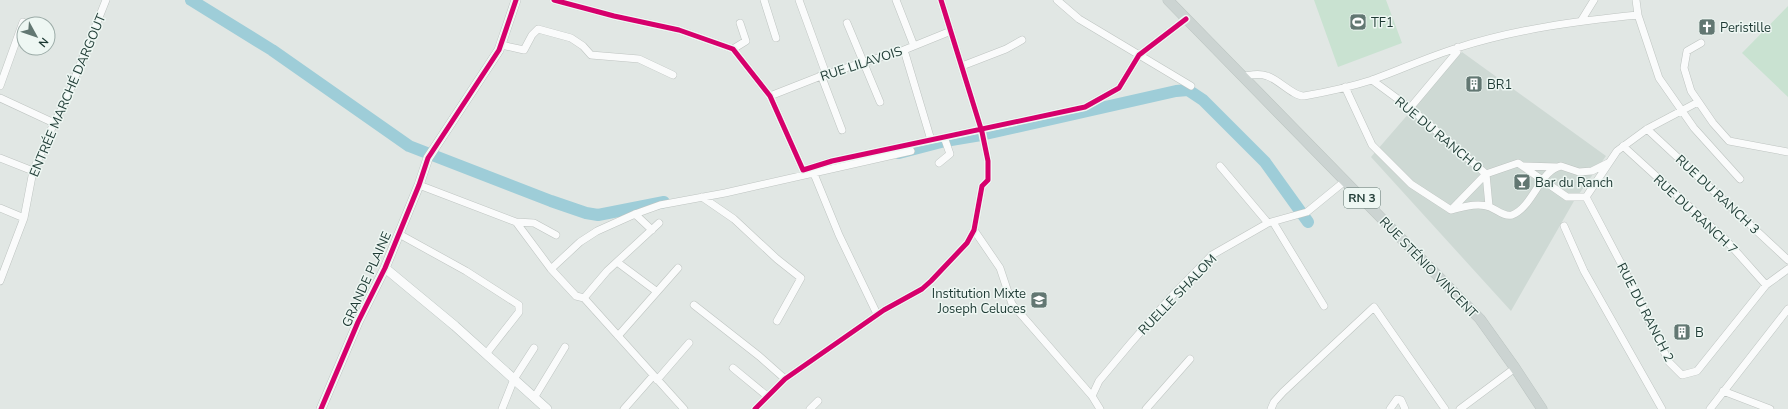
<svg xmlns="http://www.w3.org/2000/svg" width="1788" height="409" font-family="'Nunito Sans',sans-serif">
<rect width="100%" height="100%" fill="#e1e7e4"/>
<path fill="#ced9d4" d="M1462 52 1606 156 1574 201 1511 311 1371 157Z"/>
<path fill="#c9e2d1" d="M1314 0H1386L1402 43 1338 67Z
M1788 6V97L1742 53Z"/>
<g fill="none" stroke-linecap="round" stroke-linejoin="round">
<path stroke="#9ecdd8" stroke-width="12" d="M191 0 272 50 409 146 551 201 586 213 598 215 664 202
M899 153 945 141 981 135 1176 91 1188 90 1203 100 1265 162 1308 222"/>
<g stroke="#bec4c1" stroke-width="8">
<path id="street" d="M554 0 614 16 679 30 733 49 770 96 803 170 832 161 1085 107 1119 88 1139 55 1186 19
M764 0 776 38
M799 0 826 74
M896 0 914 46
M1057 0 1079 19 1191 86
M1636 0 1638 15 1659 78 1694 128 1740 179
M1581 21 1594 0
M847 23 880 102
M1701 43 1687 51 1684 68 1691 91 1713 123 1729 141 1788 152
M501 45 524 50 532 35 538 29 571 38 583 46 591 55 639 59 673 75
M733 49 746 41 740 23
M904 50 931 140
M962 66 1006 49 1022 40
M821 75 842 130
M1244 76C1252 75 1259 73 1267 76 1278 79 1294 97 1304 96 1327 92 1350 87 1372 80 1400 70 1428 57 1457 48 1516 29 1577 21 1638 15
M0 86 23 22
M1345 87 1372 145 1411 184 1451 210 1486 174 1410 108 1372 80
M770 96 826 74 904 50 951 31
M0 98 54 123
M1410 108 1457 52 1458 47
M1647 129 1788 260
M1623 146 1725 239 1766 285
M0 158 33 171
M939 163 950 154 944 137
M1220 166 1268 223
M1523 166 1557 167
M812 169 839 235 877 314
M419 185 516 222 551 269 576 296 584 298 684 409
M702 197 734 219 777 259 801 278 777 321
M1586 197 1625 271 1669 362 1682 375 1697 371 1766 285 1788 269
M1489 206 1486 174 1518 163 1567 197H1586L1617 151 1647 129 1698 102
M0 208 24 218
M1451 210C1463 207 1478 202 1490 207 1497 210 1504 217 1512 215 1533 207 1540 170 1561 166L1579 172 1592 171 1608 163
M635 214 652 230
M516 222 534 223 556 235
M1273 222 1324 306
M1564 226 1584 271 1662 409
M974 230 1000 268 1012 304 1092 396 1100 409
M399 234 466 271 519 305V312L486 354
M617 262 656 291
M551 269 580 242 597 231 635 214 660 205 725 193 911 151
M0 281 24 218 33 171 54 123 64 105 106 0
M584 298 607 271 659 223
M694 305 759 356 785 379
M618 336 678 268
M733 368 767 396
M657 380 689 343
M1723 391 1770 409
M1092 396 1099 381 1130 344 1171 297 1212 255 1268 223 1307 212 1345 181
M534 398 565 347
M502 409 514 379 534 348
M624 409 653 376
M755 409 785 379 884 310 922 289 931 281 967 243 974 230 982 186 988 180V161L982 132 941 0
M810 409 818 401
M1146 409 1190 359
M1271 409 1274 402 1283 392 1374 307 1445 409
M1390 409 1397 399 1401 400 1405 409
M1460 409 1515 368
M1710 409 1788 309"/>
</g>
<g stroke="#bcc5c2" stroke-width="10">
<path id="secondary" d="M385 268 455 326 547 409
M321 409 358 322 385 268 419 185 428 158 499 50 516 0"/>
</g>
<g stroke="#bbc4c1" stroke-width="11">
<path id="primary" d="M1168 0 1480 319 1515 368 1542 409"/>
</g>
<use href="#street" stroke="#fafbfb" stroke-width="7"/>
<use href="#secondary" stroke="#fafbfb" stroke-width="9"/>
<use href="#primary" stroke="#ccd4d2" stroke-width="10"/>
<g stroke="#eef7f3" stroke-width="8">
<path id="cycleway" d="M554 0 614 16 679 30 733 49 770 96 803 170 832 161 1085 107 1119 88 1139 55 1186 19
M321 409 358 322 385 268 419 185 428 158 499 50 516 0
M755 409 785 379 884 310 922 289 931 281 967 243 974 230 982 186 988 180V161L982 132 941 0"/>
</g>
<use href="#cycleway" stroke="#d6006c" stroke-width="5"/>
</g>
<defs>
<g id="stadium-square" transform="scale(0.9)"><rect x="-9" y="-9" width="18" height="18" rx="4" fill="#627772" stroke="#eef7f3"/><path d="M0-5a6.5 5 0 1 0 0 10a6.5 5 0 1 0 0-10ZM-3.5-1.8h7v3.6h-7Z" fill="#fff"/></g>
<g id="church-square" transform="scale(0.9)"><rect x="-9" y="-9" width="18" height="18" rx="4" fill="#627772" stroke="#eef7f3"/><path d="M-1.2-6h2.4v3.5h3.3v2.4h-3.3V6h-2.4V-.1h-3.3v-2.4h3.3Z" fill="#fff"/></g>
<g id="building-square" transform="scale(0.9)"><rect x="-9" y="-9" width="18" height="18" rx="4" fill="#627772" stroke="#eef7f3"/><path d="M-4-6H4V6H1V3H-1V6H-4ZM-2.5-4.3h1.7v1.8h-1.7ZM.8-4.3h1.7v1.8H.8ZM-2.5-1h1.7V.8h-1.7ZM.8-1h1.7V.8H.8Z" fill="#fff"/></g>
<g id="bar-square" transform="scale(0.9)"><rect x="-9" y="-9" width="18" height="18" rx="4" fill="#627772" stroke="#eef7f3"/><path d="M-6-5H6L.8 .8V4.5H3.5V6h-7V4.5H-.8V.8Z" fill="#fff"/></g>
<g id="school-square" transform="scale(0.9)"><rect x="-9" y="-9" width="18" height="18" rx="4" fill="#627772" stroke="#eef7f3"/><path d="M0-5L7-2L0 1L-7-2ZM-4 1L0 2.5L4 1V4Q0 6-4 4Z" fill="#fff"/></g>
</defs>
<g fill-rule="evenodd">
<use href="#stadium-square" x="1358" y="22"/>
<use href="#church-square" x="1707" y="27"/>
<use href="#building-square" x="1474" y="84"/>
<use href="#bar-square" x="1522" y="182"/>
<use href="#school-square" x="1039" y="300"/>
<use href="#building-square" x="1682" y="332"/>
</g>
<g text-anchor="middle" stroke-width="3" stroke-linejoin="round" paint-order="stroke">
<rect fill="#eef7f3" stroke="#5c736d" stroke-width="1" x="1344" y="188" width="36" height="20" rx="3"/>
<g font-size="12" font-weight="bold" fill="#1e3a34">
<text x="1362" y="202">RN 3</text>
</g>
<g font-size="13" fill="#1e3a34" stroke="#eef7f3" text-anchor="start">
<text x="1371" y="27">TF1</text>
<text x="1720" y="32">Peristille</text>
<text x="1487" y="89">BR1</text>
<text x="1535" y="187">Bar du Ranch</text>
<text x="1026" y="298" text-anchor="end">Institution Mixte<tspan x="1026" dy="15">Joseph Celuces</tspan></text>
<text x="1695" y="337">B</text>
</g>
<g font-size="13" fill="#1e3a34" stroke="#eef7f3">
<text transform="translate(861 63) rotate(-18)" y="5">RUE LILAVOIS</text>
<text transform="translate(67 95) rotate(-67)" y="5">ENTRÉE MARCHÉ DARGOUT</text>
<text transform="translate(1439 134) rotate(40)" y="5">RUE DU RANCH 0</text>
<text transform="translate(1718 194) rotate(43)" y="5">RUE DU RANCH 3</text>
<text transform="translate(1696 214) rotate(43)" y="5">RUE DU RANCH 7</text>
<text transform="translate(1429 267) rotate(46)" y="5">RUE STÉNIO VINCENT</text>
<text transform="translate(366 279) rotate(-66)" y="5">GRANDE PLAINE</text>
<text transform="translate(1177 294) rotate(-46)" y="5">RUELLE SHALOM</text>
<text transform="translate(1646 312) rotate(63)" y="5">RUE DU RANCH 2</text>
</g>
</g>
<g transform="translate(36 36) rotate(130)"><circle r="19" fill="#eef7f3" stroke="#9baba7"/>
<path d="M0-3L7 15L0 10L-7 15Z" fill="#627772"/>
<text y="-6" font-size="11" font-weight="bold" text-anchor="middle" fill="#1e3a34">N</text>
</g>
</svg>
